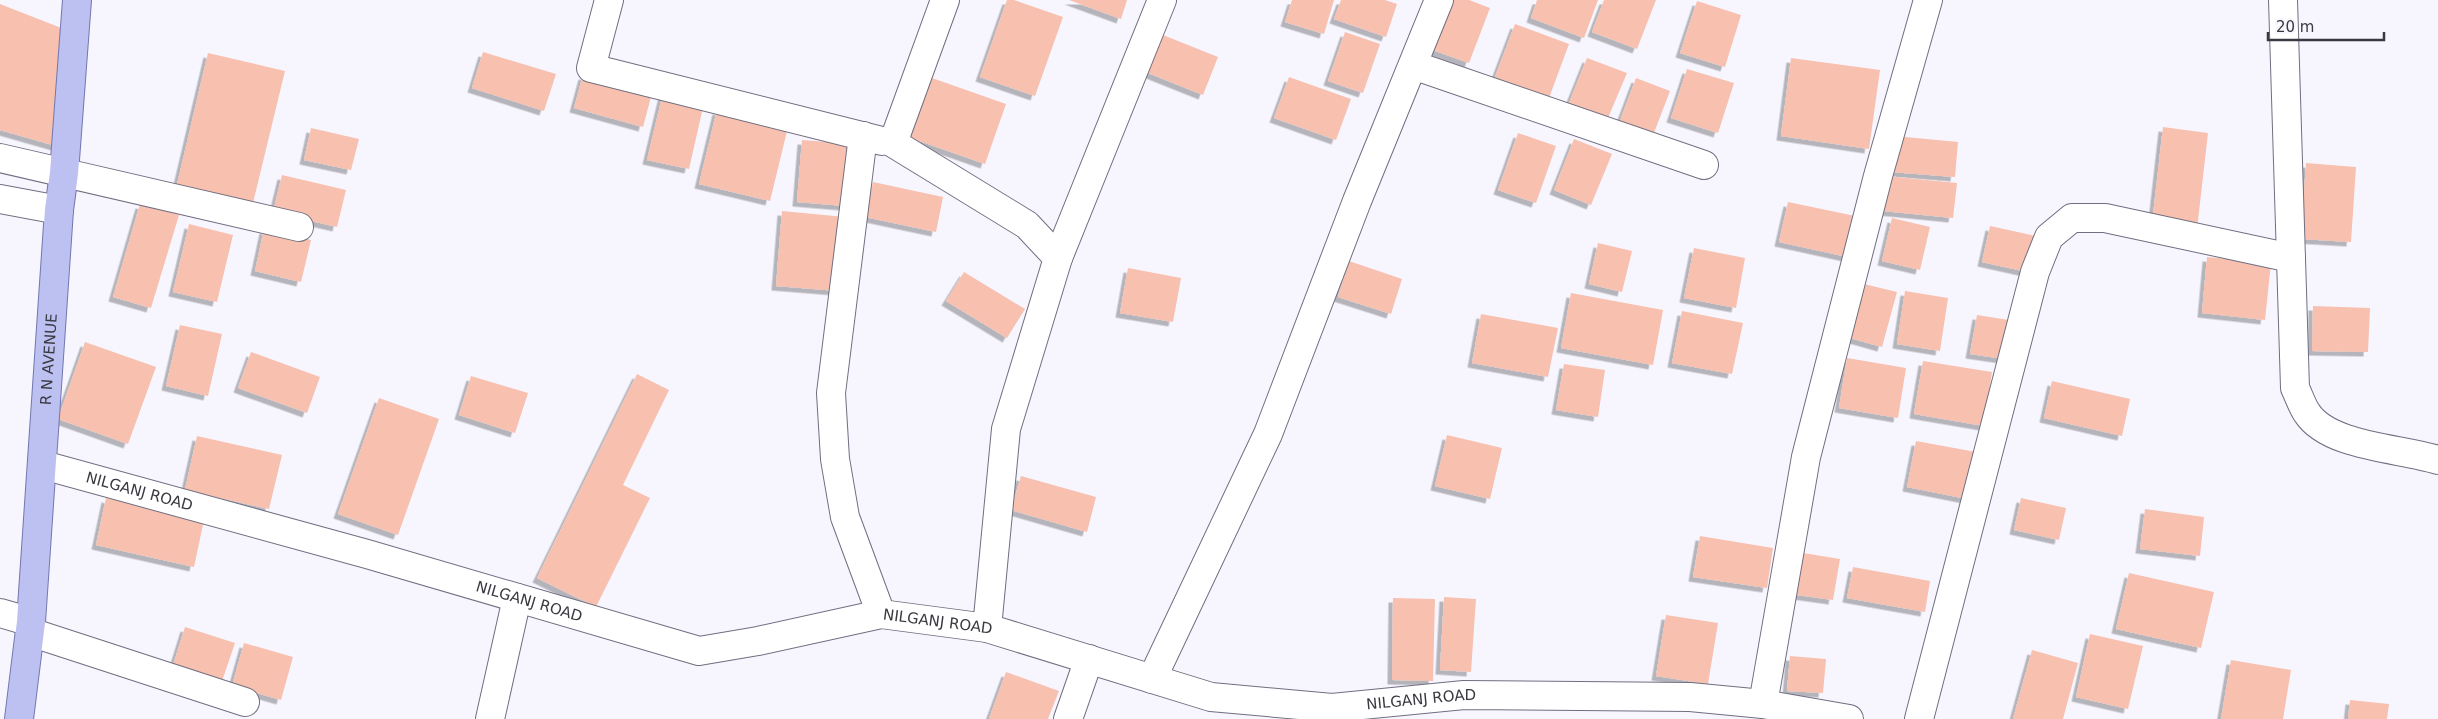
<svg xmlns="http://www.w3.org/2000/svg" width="2438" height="719" font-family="'DejaVu Sans',sans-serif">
<defs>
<filter id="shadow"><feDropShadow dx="-4.5" dy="4.5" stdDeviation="0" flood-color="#0004"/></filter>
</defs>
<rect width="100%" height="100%" fill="#f7f6ff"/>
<path fill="#f8c0af" filter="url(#shadow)" d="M1007 0H1014L1063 17 1035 96 980 77Z
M1069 0H1127L1121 19Z
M1292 0H1334L1324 34 1285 22Z
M1341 0H1385L1397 4 1386 37 1334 19Z
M1442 0H1469L1490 8 1469 63 1424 47Z
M1537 0H1598L1584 38 1531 18Z
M1604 0H1656L1637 49 1592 32Z
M1697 1 1741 15 1725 67 1680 53Z
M0 4 69 31 56 146 0 130Z
M1515 24 1569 44 1549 98 1495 77Z
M1345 32 1380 44 1363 93 1328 81Z
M1158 33 1218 57 1203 95 1143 71Z
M483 52 556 74 544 111 472 88Z
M208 53 285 71 251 211 175 193Z
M1587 58 1627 73 1608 118 1569 103Z
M1791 58 1880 70 1869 149 1781 136Z
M1687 69 1734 83 1718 133 1671 118Z
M583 75 652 93 643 127 574 108Z
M1289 77 1351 99 1336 140 1274 118Z
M932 78 1006 104 985 164 911 138Z
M1636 78 1670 91 1652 138 1618 126Z
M663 93 704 103 689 169 647 160Z
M717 110 788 127 770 201 699 184Z
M2163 127 2208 133 2197 229 2152 224Z
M311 128 359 139 351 170 304 160Z
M1518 133 1556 146 1536 203 1498 190Z
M1895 136 1958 142 1955 177 1891 172Z
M1574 139 1612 154 1591 205 1554 190Z
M802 140 851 144 845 206 797 202Z
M2306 163 2356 167 2351 242 2301 239Z
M282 175 346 190 337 227 273 212Z
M1886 176 1957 183 1953 218 1883 211Z
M873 182 943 197 936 232 865 217Z
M1788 202 1860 217 1852 258 1779 242Z
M140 204 179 215 151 308 113 297Z
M782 211 845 217 838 291 776 286Z
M1892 218 1930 227 1920 270 1882 261Z
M189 224 233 235 217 302 173 292Z
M1990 226 2036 236 2027 272 1982 262Z
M264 229 311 240 301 282 255 271Z
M1598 243 1632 251 1622 292 1589 284Z
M1694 248 1745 258 1736 308 1684 298Z
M2207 257 2271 263 2265 320 2202 313Z
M1349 261 1402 279 1391 314 1338 297Z
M1128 268 1181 278 1173 322 1120 313Z
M964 272 1025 309 1007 338 946 301Z
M1864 284 1897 292 1882 347 1850 338Z
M1905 291 1948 298 1940 351 1897 344Z
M1571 293 1663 310 1653 365 1561 348Z
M2313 306 2370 308 2368 352 2312 351Z
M1682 311 1743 323 1732 374 1672 363Z
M1481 314 1558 328 1548 377 1472 363Z
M1977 315 2009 320 2004 359 1970 354Z
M180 325 222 334 208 396 166 386Z
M85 342 156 367 128 444 58 419Z
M251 352 320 377 307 413 238 388Z
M1847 358 1906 368 1898 418 1839 408Z
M1923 361 1992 372 1984 426 1914 414Z
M1564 364 1605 370 1598 417 1556 410Z
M637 374 669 390 623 485 650 498 596 607 537 578Z
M471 376 528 393 515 433 459 415Z
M2052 381 2130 399 2122 436 2044 418Z
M379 398 439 419 398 535 338 514Z
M1447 435 1502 448 1490 499 1435 486Z
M197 436 282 455 269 509 185 490Z
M1916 441 1976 452 1967 499 1907 487Z
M1021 476 1096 497 1087 532 1011 510Z
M106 498 204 520 194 567 96 545Z
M2021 498 2066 508 2059 540 2014 530Z
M2145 509 2204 517 2200 556 2140 549Z
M1700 536 1773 548 1767 588 1693 577Z
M1797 552 1840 559 1833 600 1790 594Z
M1853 567 1930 581 1925 612 1847 598Z
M2129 573 2214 592 2201 648 2116 629Z
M1444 597 1476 599 1471 672 1440 670Z
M1393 598 1435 599 1433 681 1392 680Z
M1666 615 1718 623 1708 684 1656 676Z
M185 627 235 643 220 687 171 672Z
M2090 634 2143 646 2128 709 2076 697Z
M244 643 293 657 281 700 232 686Z
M2032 650 2078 663 2063 719H2013Z
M1790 656 1826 659 1823 693 1787 691Z
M2231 660 2291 670 2283 719H2221Z
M1006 672 1059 691 1048 719H989Z
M2350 700 2389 704 2387 719H2348Z"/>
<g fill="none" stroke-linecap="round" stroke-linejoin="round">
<g stroke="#706e80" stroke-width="30">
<g id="minor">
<path d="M609 0 591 68 882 141"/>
<path d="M945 0 893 143 1027 225 1058 258 1006 429 987 628"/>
<path d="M2283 0 2295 388C2299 396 2302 406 2307 413 2329 447 2401 448 2438 460"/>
<path d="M1413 65 1704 165"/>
<path d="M863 136 831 393 835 459 845 517 881 614"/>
<path d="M0 158 299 227"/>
<path d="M0 199 59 210"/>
<path d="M1058 258 1162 0"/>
<path id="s1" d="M43 465 367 554 699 651 758 641 881 614 987 628 1211 697 1332 708 1464 695 1690 697 1763 704 1849 719"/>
<path d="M0 613 31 622"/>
<path d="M30 632 245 702"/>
<path d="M1152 679 1268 434 1357 201 1439 0"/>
<path d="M1763 704 1806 457 1878 176 1928 0"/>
<path d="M490 719 517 598"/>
<path d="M1068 719 1089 659"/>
<path d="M1919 719 2035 272 2049 237 2072 218H2105L2291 258"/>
</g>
</g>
<g stroke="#7277ae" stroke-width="30">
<g id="primary">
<path id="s2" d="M19 719 31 622 59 210 64 173 77 0"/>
</g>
</g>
<use href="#minor" stroke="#fff" stroke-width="28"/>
<use href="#primary" stroke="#bcc1f1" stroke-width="28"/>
</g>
<g text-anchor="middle" stroke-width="5" stroke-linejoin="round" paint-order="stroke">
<g font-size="15" fill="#3a3941" stroke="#f7f6ff">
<text dy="5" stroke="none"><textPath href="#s2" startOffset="361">R N AVENUE</textPath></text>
<text dy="5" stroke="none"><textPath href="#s1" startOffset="100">NILGANJ ROAD</textPath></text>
<text dy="5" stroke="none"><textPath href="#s1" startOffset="505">NILGANJ ROAD</textPath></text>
<text dy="5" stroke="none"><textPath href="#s1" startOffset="925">NILGANJ ROAD</textPath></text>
<text dy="5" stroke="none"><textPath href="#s1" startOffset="1420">NILGANJ ROAD</textPath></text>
</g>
</g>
<path d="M2268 32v8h116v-8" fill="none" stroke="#3a3941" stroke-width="2.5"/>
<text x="2276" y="32" font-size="15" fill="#3a3941" stroke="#f7f6ff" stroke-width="4" paint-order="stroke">20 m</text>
</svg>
